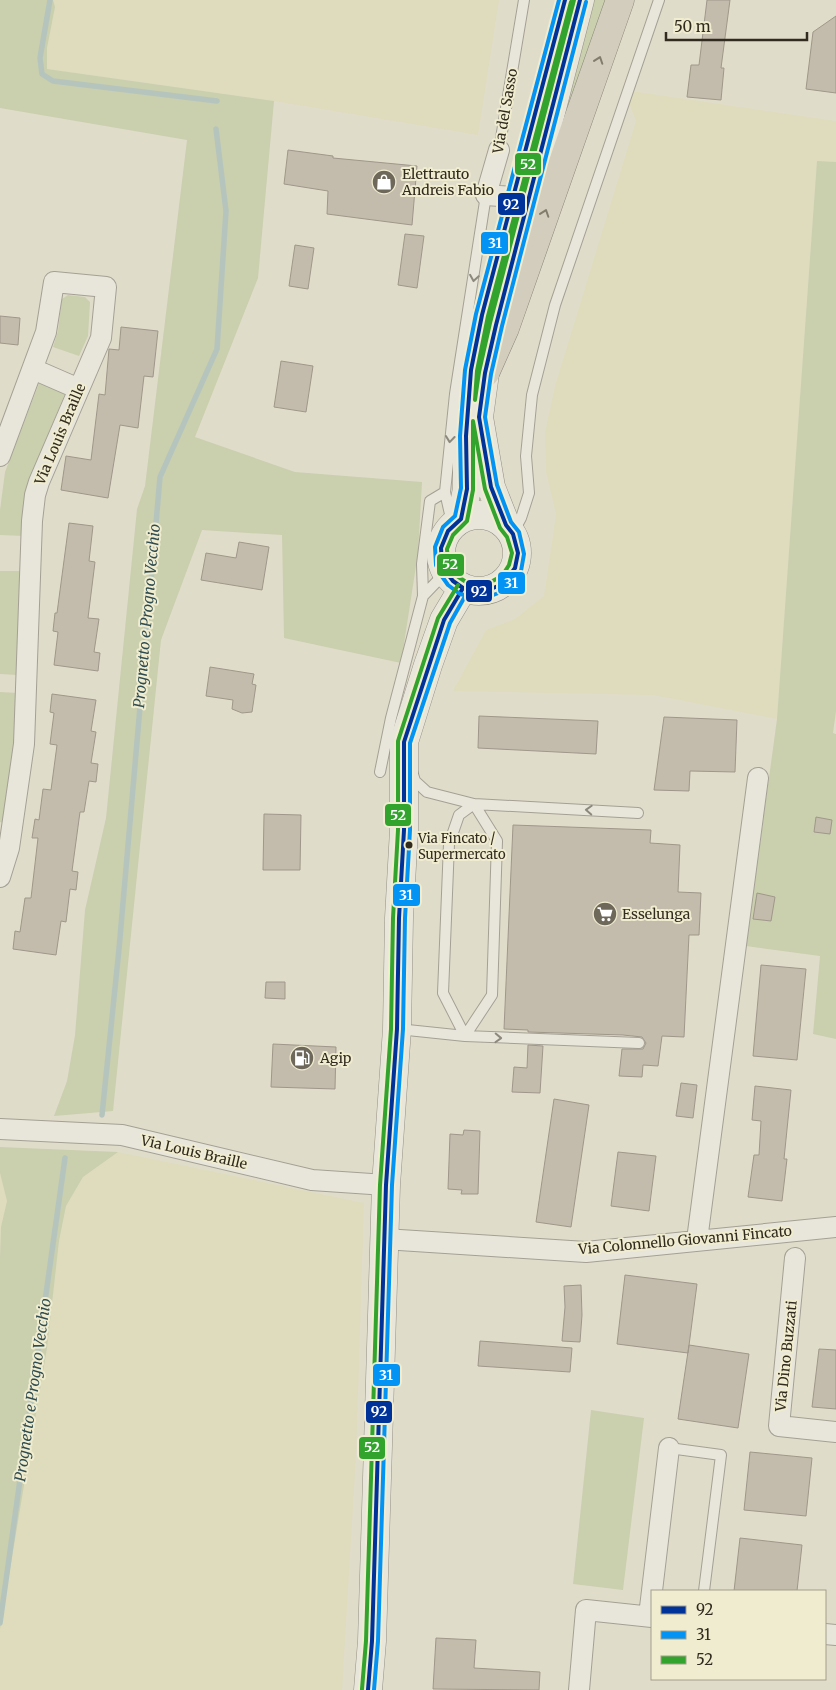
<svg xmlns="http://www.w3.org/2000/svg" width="836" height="1690" font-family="Merriweather,serif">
<rect width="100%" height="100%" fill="#e0dcca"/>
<path fill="#dedcbc" d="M53 0H499L478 135 274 101 47 69V48L55 7Z
M624 90 836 121V162L817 161 777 719 654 695 453 691 486 630 515 619 544 596 556 514 546 472 545 432 555 386 636 121Z
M118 1152 364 1203 356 1455 342 1690H0V1629L47 1348 59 1241 66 1206 83 1177Z
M0 1173 7 1201 1 1227 0 1259Z"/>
<path fill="#cacfae" d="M0 0H53L55 7 47 48V69L274 101 258 278 195 437 295 472 422 482 418 553 401 663 284 638 282 535 202 530 161 640 113 1111 54 1116 67 1081 75 1035 85 910 106 818 137 509 145 486 187 140 0 108Z
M594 0H612L552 159Z
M817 161 836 162V711L833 733 836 734V1039L813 1034 820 956 746 946 777 719Z
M68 295 85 297 90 302 88 336 79 356 53 347 58 331 62 299Z
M41 378 66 391 31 476 24 536 0 535V510L5 472Z
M0 571H22L18 675 0 674Z
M0 692 18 693 17 756 3 823 0 822Z
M0 1147 118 1152 83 1177 66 1206 59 1241 47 1348 0 1629V1259L1 1227 7 1201 0 1173Z
M591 1410 644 1418 623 1590 573 1584Z"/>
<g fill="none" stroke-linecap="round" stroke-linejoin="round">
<path stroke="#b5c5bd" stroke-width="5.5" d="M50 0 40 58 42 74 53 81 217 101
M102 1115 119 949 160 477 217 349 226 211 216 129
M0 1623 65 1158"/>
</g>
<path fill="#c3bbac" stroke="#9f988a" d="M707 0H730L721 68H724L721 100 687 97 691 65H699Z
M836 16V93L806 89 813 32Z
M288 150 333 156V158L417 166 412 225 327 214 328 191 284 184Z
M405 234 424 236 417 288 398 285Z
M295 245 314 248 308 289 289 286Z
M0 316 20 318 18 345 0 343Z
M121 327 158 331 153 377 144 376 138 428 120 425 108 498 61 490 66 456 91 460 99 394 105 395 109 349 119 350Z
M281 361 313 366 306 412 274 407Z
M69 523 93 526 89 561 95 562 88 618 99 619 94 652 100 653 98 671 54 665 58 632 53 631 55 613H57Z
M239 542 269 547 262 590 201 580 206 553 236 558Z
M210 667 254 674 252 684 256 685 252 712 242 713 232 709 233 700 206 696Z
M52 694 96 700 91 731 96 732 91 763 98 764 96 782 89 781 84 812H80L72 871 78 872 76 890 70 889 66 922 61 921 56 955 13 949 15 931 20 932 25 898H31L38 838H32L35 819 39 820 43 789 51 790 57 745 50 744 54 713 50 712Z
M479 716 598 721 596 754 478 748Z
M664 717 737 720 735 772 690 771 689 791 654 790Z
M264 814 301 815 300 870H263Z
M816 817 832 820 830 834 814 832Z
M513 825 651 830 650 843 680 845 678 892 701 893 699 935H689L684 1037 662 1036 658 1066 643 1065 642 1077 619 1076 622 1049H643L646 1043 642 1037 623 1035 528 1032V1030L504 1029Z
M757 893 775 897 771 921 753 919Z
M761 965 806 969 797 1060 753 1056Z
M266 982H285V999L265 998Z
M273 1044 336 1047 335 1089 271 1087Z
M528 1045 543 1046 540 1093 512 1092 514 1067 527 1068Z
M681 1083 697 1085 693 1118 676 1116Z
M755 1086 791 1090 784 1159H787L782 1201 748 1197 754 1155H759L761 1121 752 1120Z
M554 1099 589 1105 571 1227 536 1222Z
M464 1130 480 1131 478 1194H461L462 1190 448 1189 450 1134 463 1135Z
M618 1152 656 1156 649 1211 611 1206Z
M625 1275 697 1284 688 1353 617 1344Z
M581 1285 582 1315 580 1342 562 1341 565 1307 564 1286Z
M480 1341 572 1348 570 1372 478 1366Z
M689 1345 749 1354 738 1428 678 1419Z
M819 1349 836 1350V1409L812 1407Z
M750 1452 812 1458 806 1516 744 1510Z
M740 1538 802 1545 797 1591H734Z
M436 1638 476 1640 474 1668 540 1672 539 1690 433 1689Z"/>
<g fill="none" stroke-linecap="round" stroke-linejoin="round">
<g stroke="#a4a094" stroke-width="12">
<path id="lane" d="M499 150 524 0
M452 523 445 492 455 394 486 195
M513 533 521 518 529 493 526 456 532 395 555 305 659 0
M423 596 446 572
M412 771 415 781 427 792 474 804 638 813
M380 772 391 718 423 596 422 564 430 501 445 492
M474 804 497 841 492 995 465 1036 443 993 449 844 459 815Z
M398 1029 465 1036 639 1043
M669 1448 721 1455 704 1591"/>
</g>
<g stroke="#a4a094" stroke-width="22">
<path id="street" d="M499 150 486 195 514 197
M33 369 79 389
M0 456 46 332 54 282 106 287 101 338 39 482 35 495 32 521 24 744 9 848 0 877
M0 1129 122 1135 312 1180 386 1185
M384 1239 586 1252 836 1227
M697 1240 758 778
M795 1258 779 1426 836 1432
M649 1616 669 1448
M825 1634 836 1635
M579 1690 586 1610 652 1617"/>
</g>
<g stroke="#949083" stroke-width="29">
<path id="secondary" d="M441 553a38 38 0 1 1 76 0a38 38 0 1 1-76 0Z
M461 519 467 489V421
M506 525 491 487 479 417 485 373 496 325 580 0
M368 1690 372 1641 386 1185 397 1029 399 918 404 830V742L428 665 444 620 463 588"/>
</g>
<g stroke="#8a867a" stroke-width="29">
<path id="highway" d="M485 373 505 328 620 0"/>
</g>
<use href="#lane" stroke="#e8e6db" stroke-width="10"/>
<use href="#street" stroke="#e8e6db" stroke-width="20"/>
<use href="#secondary" stroke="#e8e6db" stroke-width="28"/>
<use href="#highway" stroke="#d2cdbc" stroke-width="28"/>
<g stroke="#f0ecd0" stroke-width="8">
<path id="bus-1" d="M565 0 482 315 471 370 466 436 467 489 461 519 448 531 441 548 442 563 446 572 453 581 463 588 475 591H486L498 586 506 580 515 568 518 553 513 534 506 525 491 487 479 417 485 373 496 325 580 0
M368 1690 372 1641 386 1185 397 1029 399 918 404 830V742L444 620 463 588"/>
</g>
<g stroke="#f0ecd0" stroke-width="8">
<path id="bus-2" d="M559 0 476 314 465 370 460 436 461 488 455 516 443 527 435 547 436 565 441 575 448 585 460 594 474 597H488L501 592 510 585 521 571 524 554 519 532 511 522 497 485 485 417 491 374 502 326 586 2
M374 1690 378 1641 392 1185 403 1029 405 918 410 830V743L450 623 468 591"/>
</g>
<g stroke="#f0ecd0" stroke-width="8">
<path id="bus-3" d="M571 2 488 316 477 371 475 400 479 372 490 323 574 0
M473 421 485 489 500 528 507 537 512 553 509 565 502 576 485 585 466 582 457 576 448 561 447 549 453 535 467 521 473 490Z
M362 1689 366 1641 380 1185 391 1029 393 918 398 830V741L438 618 458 585"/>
</g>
<use href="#bus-1" stroke="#039" stroke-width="4"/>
<use href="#bus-2" stroke="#0293f4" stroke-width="4"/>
<use href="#bus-3" stroke="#32a42d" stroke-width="4"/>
</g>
<defs><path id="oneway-chevron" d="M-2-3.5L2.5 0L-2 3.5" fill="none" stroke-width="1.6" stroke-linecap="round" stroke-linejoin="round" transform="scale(1.25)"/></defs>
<g stroke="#827c6d">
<use href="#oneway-chevron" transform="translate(599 60) rotate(-71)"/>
<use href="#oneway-chevron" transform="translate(545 213) rotate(-71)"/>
</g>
<g stroke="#8c887c">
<use href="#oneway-chevron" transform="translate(474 278) rotate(99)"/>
<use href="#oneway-chevron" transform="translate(450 439) rotate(96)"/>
<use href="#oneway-chevron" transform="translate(589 810) rotate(-177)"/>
<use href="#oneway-chevron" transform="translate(498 1038) rotate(2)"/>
</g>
<defs>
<g id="shop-disc" transform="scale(1.25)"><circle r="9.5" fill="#6e685a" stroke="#f0ecd0"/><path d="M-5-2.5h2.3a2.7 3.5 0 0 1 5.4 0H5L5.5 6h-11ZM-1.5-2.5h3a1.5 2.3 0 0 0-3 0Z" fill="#fff"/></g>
<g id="supermarket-disc" transform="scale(1.25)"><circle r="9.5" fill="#6e685a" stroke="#f0ecd0"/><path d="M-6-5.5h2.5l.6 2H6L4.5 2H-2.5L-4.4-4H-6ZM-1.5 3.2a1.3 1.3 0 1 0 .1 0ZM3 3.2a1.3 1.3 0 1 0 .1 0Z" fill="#fff"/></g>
<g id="fuel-disc" transform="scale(1.25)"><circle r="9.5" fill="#6e685a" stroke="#f0ecd0"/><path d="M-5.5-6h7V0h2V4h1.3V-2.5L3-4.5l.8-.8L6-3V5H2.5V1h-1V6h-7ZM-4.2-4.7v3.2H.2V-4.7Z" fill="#fff"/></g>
</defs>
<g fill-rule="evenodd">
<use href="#shop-disc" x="384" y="182"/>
<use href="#supermarket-disc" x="605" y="914"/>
<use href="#fuel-disc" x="302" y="1058"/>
</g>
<circle fill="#312a1e" stroke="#f0ecd0" stroke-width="2" cx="409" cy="845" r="4.5"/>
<g text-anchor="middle" stroke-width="4" stroke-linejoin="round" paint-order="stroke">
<g font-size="13" fill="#312a1e" stroke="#f0ecd0" text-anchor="start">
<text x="418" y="843">Via Fincato /<tspan x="418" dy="16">Supermercato</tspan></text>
</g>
<g font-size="14" fill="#312a1e" stroke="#f0ecd0">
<text transform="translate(505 111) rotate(-80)" y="5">Via del Sasso</text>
<text transform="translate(60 434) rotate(-67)" y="5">Via Louis Braille</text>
<text transform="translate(194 1152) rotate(13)" y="5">Via Louis Braille</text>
<text transform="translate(685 1240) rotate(-5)" y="5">Via Colonnello Giovanni Fincato</text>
<text transform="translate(786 1356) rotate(-84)" y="5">Via Dino Buzzati</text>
</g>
<g font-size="14" fill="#312a1e" stroke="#f0ecd0" text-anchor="start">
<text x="402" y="179">Elettrauto<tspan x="402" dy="16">Andreis Fabio</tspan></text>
<text x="622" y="919">Esselunga</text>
<text x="320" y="1063">Agip</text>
</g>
<g font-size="15" font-style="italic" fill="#2e4c4f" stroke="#f0ecd0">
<text transform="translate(147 616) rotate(-85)" y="5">Prognetto e Progno Vecchio</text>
<text transform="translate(33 1390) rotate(-82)" y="5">Prognetto e Progno Vecchio</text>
</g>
</g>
<g stroke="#f0ecd0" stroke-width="2">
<rect x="514" y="152" width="28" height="24" rx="5" fill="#32a42d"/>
<rect x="497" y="192" width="29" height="24" rx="5" fill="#039"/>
<rect x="480" y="231" width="29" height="24" rx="5" fill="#0293f4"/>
<rect x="436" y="553" width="29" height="24" rx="5" fill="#32a42d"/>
<rect x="497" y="571" width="29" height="24" rx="5" fill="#0293f4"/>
<rect x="465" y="579" width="28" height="24" rx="5" fill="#039"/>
<rect x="384" y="803" width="28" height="24" rx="5" fill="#32a42d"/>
<rect x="392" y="883" width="29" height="24" rx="5" fill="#0293f4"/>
<rect x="372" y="1363" width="29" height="24" rx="5" fill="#0293f4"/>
<rect x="365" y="1400" width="28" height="24" rx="5" fill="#039"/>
<rect x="358" y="1436" width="28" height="24" rx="5" fill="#32a42d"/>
</g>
<g font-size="14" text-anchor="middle" font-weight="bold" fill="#fff">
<text x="528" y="169">52</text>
<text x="511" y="209">92</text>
<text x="495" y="248">31</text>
<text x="450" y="569">52</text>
<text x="511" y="588">31</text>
<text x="479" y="596">92</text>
<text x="398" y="820">52</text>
<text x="406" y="900">31</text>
<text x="386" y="1380">31</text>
<text x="379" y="1416">92</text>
<text x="372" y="1452">52</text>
</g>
<rect x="651" y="1590" width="175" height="90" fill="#f0ecd0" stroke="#a49e89"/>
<rect x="661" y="1606" width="25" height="8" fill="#003399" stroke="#a49e89"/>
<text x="696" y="1615" font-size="15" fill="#312a1e">92</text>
<rect x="661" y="1631" width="25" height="8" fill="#0293f4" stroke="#a49e89"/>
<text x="696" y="1640" font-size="15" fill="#312a1e">31</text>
<rect x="661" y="1656" width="25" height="8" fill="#32a42d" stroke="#a49e89"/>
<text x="696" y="1665" font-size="15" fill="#312a1e">52</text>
<path d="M666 32v8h141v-8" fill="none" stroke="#312a1e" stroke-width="2.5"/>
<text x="674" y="32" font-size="15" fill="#312a1e" stroke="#f0ecd0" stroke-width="4" paint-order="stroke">50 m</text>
</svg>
